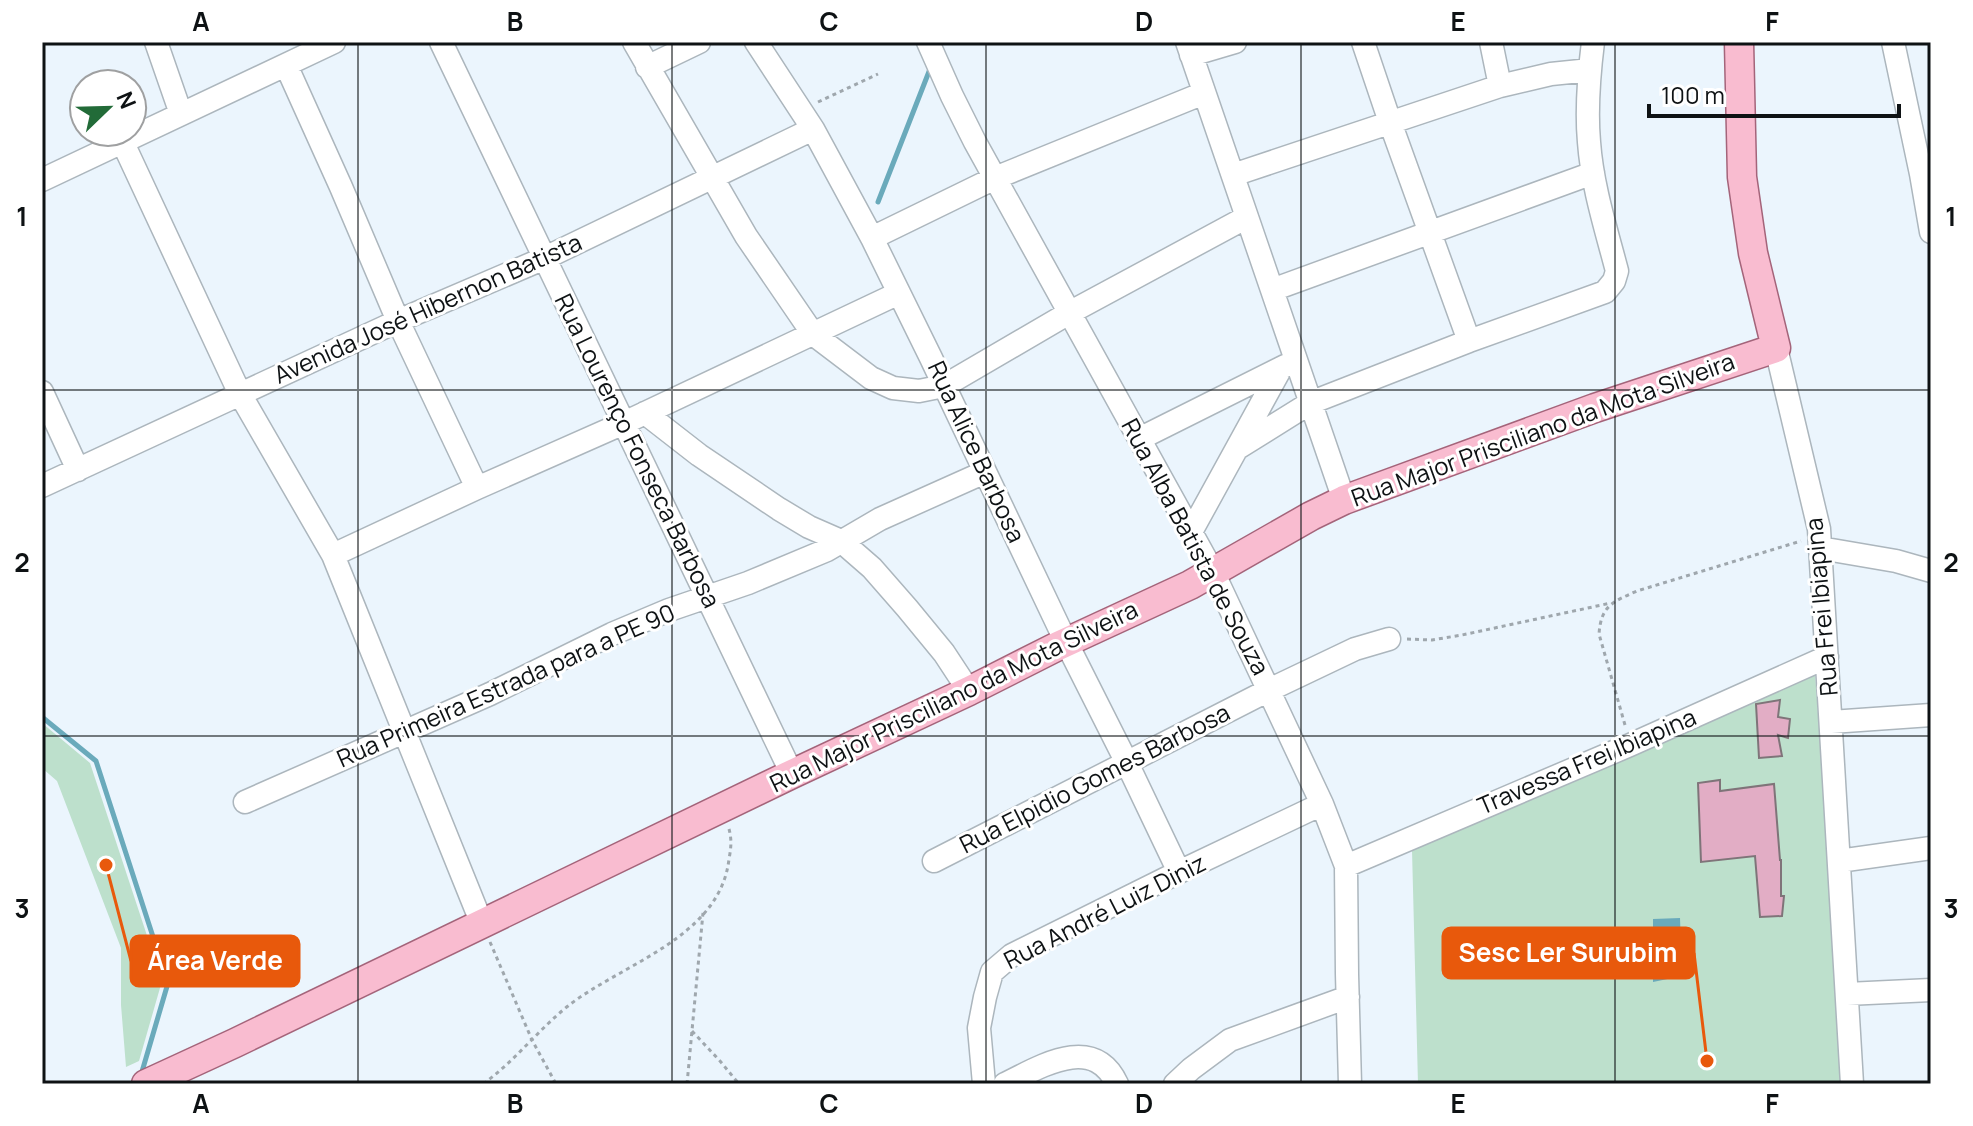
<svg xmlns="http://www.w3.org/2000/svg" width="1973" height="1126" font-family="Manrope,sans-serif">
<rect width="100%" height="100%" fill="#ebf5fd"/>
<path fill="#bde0cc" d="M1815 673 1845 1084H1418L1412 850Z
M42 723 90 763 162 981 139 1061 126 1067 121 1005V948L57 781 42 768Z"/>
<path fill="#6aaabb" d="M1680 918 1682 976 1653 982V919Z"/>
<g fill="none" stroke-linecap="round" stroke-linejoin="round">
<path stroke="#6aaabb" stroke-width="5" d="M878 202 930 69
M42 717 96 761 168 983 141 1075"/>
</g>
<path fill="#e2adc5" stroke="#7f7479" stroke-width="2" d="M1780 700 1778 717 1790 719 1788 738 1778 735 1782 756 1759 758 1756 704Z
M1720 780V791L1774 784 1780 860H1781V896H1784L1782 916 1760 917 1755 856 1701 862 1698 783Z"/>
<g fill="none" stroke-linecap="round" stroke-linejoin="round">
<g stroke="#acb6bd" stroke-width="25">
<path id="minor" d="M156 42 181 114
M441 42 792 774
M634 42 746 236 813 334 871 378 893 388 919 391 944 386 1069 313 1247 217
M756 42 813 129 872 238 931 358 1066 642 1127 763 1179 872
M928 42 952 96 975 142 1213 572 1322 804 1346 866 1347 974 1350 1084
M1187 42 1344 500
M1363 42 1390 122 1469 341
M1491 42 1500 86
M1893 42 1921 174 1931 232
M1191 55 1235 42
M286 65 341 187 398 321 477 488
M647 67 699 42
M123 143 240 394 333 555 482 924
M1233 175 1500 86 1551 74 1590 70
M42 180 334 42
M872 238 995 178 1204 93
M1272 290 1593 173
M1776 348 1819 529 1852 1084
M42 392 78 470
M645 413 699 455 779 509 809 527 841 541 872 568 907 608 944 653 969 691
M1139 439 1285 366
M1238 448 1310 403 1469 341 1605 292 1614 281 1617 271C1606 229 1592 185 1589 142 1586 109 1589 74 1593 42
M42 486 398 321 545 258 813 129
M1192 530 1281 368
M1820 548 1896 561 1931 571
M333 555 477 488 624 423 899 293
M1831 722 1931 715
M245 802 490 694 612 634 669 610 748 583 827 550 880 519 985 472
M934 861 1269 690 1355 649 1389 639
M1839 861 1931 848
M1346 866 1630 745 1827 657
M1847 994 1931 990
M984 1084 979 1028 985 997 992 972 1012 955 1179 872 1322 804
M1005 1084C1040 1067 1093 1033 1117 1084
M1175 1084 1191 1069 1230 1040 1348 997"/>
</g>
<g stroke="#a4647a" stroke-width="31">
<path id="major" d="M146 1084 235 1043 792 774 969 691 1058 646 1190 585 1311 516 1344 500 1595 408 1776 348 1753 253 1742 177 1739 42"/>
</g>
<path stroke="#9fa7ad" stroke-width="3" stroke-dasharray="4 4" stroke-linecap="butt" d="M818 102 878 74
M1407 639 1432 640 1462 635 1611 603
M1625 725 1599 634C1601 606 1612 602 1637 591L1801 541
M490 942 532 1040 556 1084
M692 1031 720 1061 739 1084
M483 1084C515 1061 538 1030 568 1006 621 964 720 938 729 859 731 848 732 840 729 829
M687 1084 703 913"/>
<use href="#minor" stroke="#fff" stroke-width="22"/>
<use href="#major" stroke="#f9bcd0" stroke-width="28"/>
</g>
<path fill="none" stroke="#0e1214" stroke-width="2" stroke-opacity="0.55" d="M358 42V1084M672 42V1084M986 42V1084M1301 42V1084M1615 42V1084M42 390H1931M42 736H1931"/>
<g text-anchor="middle" stroke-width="6" stroke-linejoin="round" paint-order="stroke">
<g font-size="24" fill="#0e1214" stroke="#fff">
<text transform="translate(428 309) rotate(-24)" y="8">Avenida José Hibernon Batista</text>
<text transform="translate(1543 430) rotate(-20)" y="8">Rua Major Prisciliano da Mota Silveira</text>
<text transform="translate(637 451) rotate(64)" y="8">Rua Lourenço Fonseca Barbosa</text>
<text transform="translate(976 452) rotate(65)" y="8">Rua Alice Barbosa</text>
<text transform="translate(1195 547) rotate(62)" y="8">Rua Alba Batista de Souza</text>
<text transform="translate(1822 607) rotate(-95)" y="8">Rua Frei Ibiapina</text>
<text transform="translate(506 686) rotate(-24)" y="8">Rua Primeira Estrada para a PE 90</text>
<text transform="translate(954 697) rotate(-26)" y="8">Rua Major Prisciliano da Mota Silveira</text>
<text transform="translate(1587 762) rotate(-23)" y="8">Travessa Frei Ibiapina</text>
<text transform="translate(1095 779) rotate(-27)" y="8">Rua Elpidio Gomes Barbosa</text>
<text transform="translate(1105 912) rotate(-27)" y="8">Rua André Luiz Diniz</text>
</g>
</g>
<path fill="none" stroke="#e8590c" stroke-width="3" d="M1707 1061L1694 953M106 865L131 961"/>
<g fill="#e8590c" stroke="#fff" stroke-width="3">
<circle cx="1707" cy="1061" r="8"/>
<circle cx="106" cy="865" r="8"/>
</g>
<g fill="#e8590c" stroke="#e8590c" stroke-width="3">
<rect x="1443" y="928" width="251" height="50" rx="8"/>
<rect x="131" y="936" width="168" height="50" rx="8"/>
</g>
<g font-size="26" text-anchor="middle" font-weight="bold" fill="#fff">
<text x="1568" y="962">Sesc Ler Surubim</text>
<text x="215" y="970">Área Verde</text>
</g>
<rect width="1973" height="1126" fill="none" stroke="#ffffff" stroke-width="88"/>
<g transform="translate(108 108) rotate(67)"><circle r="38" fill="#ffffff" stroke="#9fa0a1" stroke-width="2"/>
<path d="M0-6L14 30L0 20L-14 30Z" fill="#226b38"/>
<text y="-12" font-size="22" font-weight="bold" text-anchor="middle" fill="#0e1214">N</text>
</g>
<path d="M1649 104v12h250v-12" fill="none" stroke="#0e1214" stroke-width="4"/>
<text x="1661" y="104" font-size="24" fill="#0e1214" stroke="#ffffff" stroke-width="6" paint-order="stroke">100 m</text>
<rect x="44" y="44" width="1885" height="1038" fill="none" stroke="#0e1214" stroke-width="3"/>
<g font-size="26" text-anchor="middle" font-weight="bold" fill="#0e1214">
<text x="201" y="31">A</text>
<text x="515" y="31">B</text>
<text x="829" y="31">C</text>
<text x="1144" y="31">D</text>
<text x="1458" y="31">E</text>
<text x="1772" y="31">F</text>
<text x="22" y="226">1</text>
<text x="1951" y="226">1</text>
<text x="22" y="572">2</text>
<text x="1951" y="572">2</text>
<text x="22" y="918">3</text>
<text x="1951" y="918">3</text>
<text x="201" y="1113">A</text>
<text x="515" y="1113">B</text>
<text x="829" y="1113">C</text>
<text x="1144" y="1113">D</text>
<text x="1458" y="1113">E</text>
<text x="1772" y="1113">F</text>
</g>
</svg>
